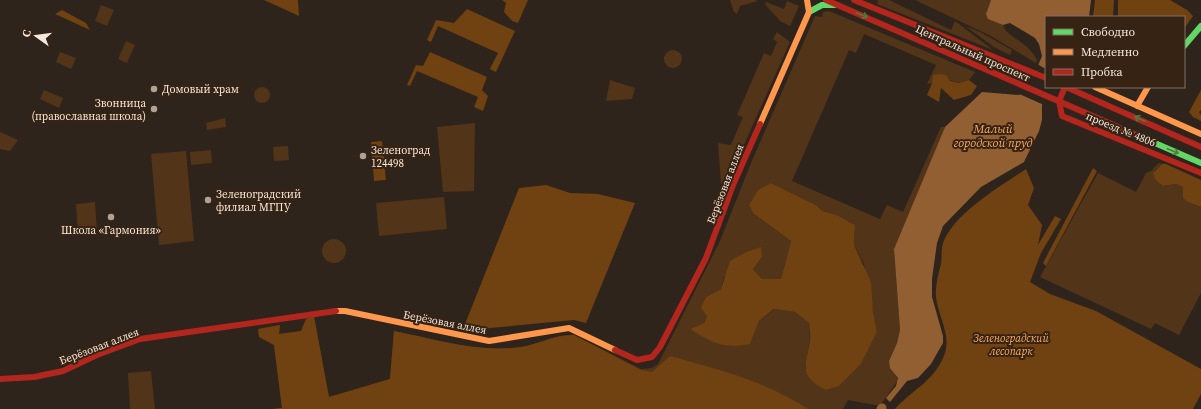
<svg xmlns="http://www.w3.org/2000/svg" width="1201" height="409" font-family="'Source Serif 4',serif">
<rect width="100%" height="100%" fill="#2e241b"/>
<path fill="#523418" fill-rule="evenodd" d="M730 0H755L758 1 740 6 737 14 734 12Z
M878 0H889L951 30 955 21 993 50 877 4Z
M915 0H991L986 14 988 18 1003 25C1007 38 1028 41 1037 60L1036 63 991 36Z
M787 1 799 6 790 26 780 21 765 4 766 2 784 9Z
M101 5 114 10 107 26 95 21Z
M829 11 975 72 969 80 959 83 933 75 932 83 927 84 936 65 864 34 856 53 849 50 792 181 880 219 887 205 903 212 941 127H945L894 249 900 330 897 343 889 361 898 380 880 406 848 400 843 409H272L282 408 274 345 259 337 258 329 280 325 279 334 301 331 306 319 329 397 390 379 394 331C435 339 478 353 521 347 539 344 556 334 574 335L641 369 652 368 658 364 720 241 751 163 815 16 822 17 823 12ZM771 183 814 204 823 211 837 215 855 225 854 245 864 264 877 332 861 364 839 386 805 368 810 338 809 323 795 312 775 309 759 321 750 344 690 329 704 323 707 316 706 297 721 289 724 277 762 257 753 269 762 279H781L791 241 754 214Z
M965 26 980 32 1012 50 1010 55 994 47Z
M777 32 790 42 725 187 721 184 718 143 731 145 743 117 737 115 764 53 771 56 777 42 773 39Z
M126 41 135 45 127 63 118 59Z
M664 59a9 9 0 1 1 18 0a9 9 0 1 1-18 0Z
M60 52 76 58 71 69 56 62Z
M610 80 635 88 632 99 606 101Z
M254 95a8 8 0 1 1 16 0a8 8 0 1 1-16 0Z
M44 90 63 98 59 108 40 99Z
M225 118 226 127 207 130 206 123Z
M475 123 474 191 443 192 437 127Z
M0 132 18 140 10 151 0 149Z
M288 146 289 160 274 161 273 147Z
M211 150 212 163 191 165 190 152Z
M186 151 194 241 159 245 151 154Z
M1159 163 1162 164 1155 170 1164 186 1176 184 1183 187 1188 202 1201 207V293L1179 335 1155 323 1151 329 1040 277 1098 173 1136 192 1146 173 1151 171Z
M444 197 447 229 379 236 376 203Z
M95 202 97 233 78 235 76 204Z
M322 251a12 12 0 1 1 24 0a12 12 0 1 1-24 0Z
M151 371 155 409H130L128 373Z"/>
<path fill="#704111" d="M264 0H298L299 16Z
M502 0H528L518 23 512 21 504 12 506 3Z
M1095 0H1114L1113 17H1093Z
M1118 0H1170L1187 10 1193 16 1184 29V17H1118Z
M467 9 515 31 496 72 490 69 498 53 438 26 431 42 427 40 436 20 454 23Z
M62 10 86 23 90 30 55 14Z
M430 52 487 77 482 90 488 96 483 111 474 107 478 97 417 71 410 86 407 85 416 65 423 66Z
M940 74 946 75 950 81 959 83 969 80 977 86 971 95 954 100 941 88 939 102 927 95 932 83 933 75Z
M1201 90V110L1199 112 1201 115V121L1193 117 1189 112Z
M382 141 386 180 374 181 371 142Z
M1162 164H1166L1201 180V207L1188 202 1183 198V187L1176 184 1163 186 1156 180 1153 173Z
M1093 168 1097 171 1046 266 1043 263Z
M1026 169 1034 188 1028 205 1042 225 1038 245 1055 216 1061 219 1041 253 1030 282 1050 294 1096 311 1201 369V394L1193 409H895C913 389 936 380 945 353 951 334 938 316 936 297 935 287 938 275 941 264 942 258 941 249 943 243 953 214 1002 185 1026 169Z
M771 183 814 204 823 211 837 215 855 225 854 245 871 282 873 311 877 332 861 364 839 386 826 390C796 374 807 365 810 339 811 334 809 328 809 323L795 312 774 309 759 321 750 344C722 349 713 343 690 329L704 323 707 316 701 308 706 297 721 289 730 261 744 253 761 247 762 257 753 269 762 279H781L791 241 754 214 749 205 758 190Z
M546 185 570 193 598 194 635 203 586 323 574 320 480 329 465 324 519 188Z
M314 316 329 397 390 379 394 331C435 339 478 353 521 347 539 344 556 334 574 335L641 370 652 372 670 356C718 369 767 382 808 409H272L282 408 274 345 259 337 258 329 280 325 279 334 301 331 306 319Z"/>
<path fill="#925f32" d="M991 0H1091L1089 17H1046V87H1051L1042 105V120L1039 131 1024 162 981 187 943 226 937 243 932 279V297L943 336V343L931 364 918 378 907 381 890 402 886 398 896 386 898 378 890 368 889 361 897 343 900 330 894 249 945 127 982 92 1019 95 1028 89 1042 56 1039 44 1035 38 1010 23 1003 25 988 19 986 14Z"/>
<path fill="#2e241b" d="M1037 64 1046 69V87H1053L1044 105 1015 92H1018L1027 88Z"/>
<g fill="none" stroke-linecap="round" stroke-linejoin="round">
<path stroke="#925f32" stroke-width="9" d="M881 409 882 408"/>
<path stroke="#63d668" stroke-width="6" d="M809 12 822 5H835
M1184 46 1201 26
M1141 137 1201 163"/>
<path stroke="#ff974d" stroke-width="6" d="M1095 87 1201 134
M1137 106 1148 87
M760 124 809 12 807 0
M336 311H345L489 341 569 328 615 350"/>
<path stroke="#b3261e" stroke-width="6" d="M826 0 1141 137
M854 0 1046 78
M1065 87 1059 101 1062 116 1201 173
M1066 87 1201 147
M615 350 637 360 652 357 660 347 706 258 733 185 760 124
M0 379 34 377 63 371 97 355 140 339 336 311"/>
</g>
<defs><path id="oneway-shaft" d="M-6 0H5M1.5-3L5.5 0L1.5 3" fill="none" stroke-width="1.6" stroke-linecap="round" stroke-linejoin="round"/></defs>
<g stroke="#4c7c3e">
<use href="#oneway-shaft" transform="translate(862 15) rotate(23)"/>
<use href="#oneway-shaft" transform="translate(1140 119) rotate(-156)"/>
<use href="#oneway-shaft" transform="translate(1173 151) rotate(23)"/>
</g>
<g fill="#afa399" stroke="#362313" stroke-width="1.5">
<circle cx="154" cy="89" r="4"/>
<circle cx="154" cy="109" r="4"/>
<circle cx="363" cy="156" r="4"/>
<circle cx="208" cy="200" r="4"/>
<circle cx="111" cy="217" r="4"/>
</g>
<g text-anchor="middle" stroke-width="4" stroke-linejoin="round" paint-order="stroke">
<g font-size="11" fill="#f4e7dd" stroke="#362313">
<text transform="translate(973 53) rotate(24)" y="4">Центральный проспект</text>
<text transform="translate(1121 129) rotate(22)" y="4">проезд № 4806</text>
<text transform="translate(725 184) rotate(-69)" y="4">Берёзовая аллея</text>
<text transform="translate(445 322) rotate(11)" y="4">Берёзовая аллея</text>
<text transform="translate(99 346) rotate(-21)" y="4">Берёзовая аллея</text>
</g>
<g font-size="11" fill="#f4e7dd" stroke="#362313" text-anchor="start">
<text x="162" y="93">Домовый храм</text>
<text x="146" y="107" text-anchor="end">Звонница<tspan x="146" dy="13">(православная школа)</tspan></text>
<text x="371" y="154">Зеленоград<tspan x="371" dy="13">124498</tspan></text>
<text x="216" y="198">Зеленоградский<tspan x="216" dy="13">филиал МГПУ</tspan></text>
<text x="111" y="234" text-anchor="middle">Школа «Гармония»</text>
</g>
<g font-size="11" font-style="italic" fill="#fcad68" stroke="#362313">
<text x="1011" y="342">Зеленоградский<tspan x="1011" dy="13">лесопарк</tspan></text>
</g>
<g font-size="12" font-style="italic" fill="#faab66" stroke="#362313">
<text x="993" y="133">Малый<tspan x="993" dy="14">городской пруд</tspan></text>
</g>
</g>
<rect x="1045" y="16" width="140" height="72" fill="#362313" stroke="#827164"/>
<rect x="1053" y="29" width="20" height="6" fill="#63d668" stroke="#827164"/>
<text x="1081" y="36" font-size="12" fill="#f4e7dd">Свободно</text>
<rect x="1053" y="49" width="20" height="6" fill="#ff974d" stroke="#827164"/>
<text x="1081" y="56" font-size="12" fill="#f4e7dd">Медленно</text>
<rect x="1053" y="69" width="20" height="6" fill="#b3261e" stroke="#827164"/>
<text x="1081" y="76" font-size="12" fill="#f4e7dd">Пробка</text>
<g transform="translate(36 36) rotate(284)" stroke="#362313" stroke-width="3" paint-order="stroke">
<path d="M0-3L7 15L0 10L-7 15Z" fill="#f4e7dd"/>
<text y="-6" font-size="11" font-weight="bold" text-anchor="middle" fill="#f4e7dd">С</text>
</g>
</svg>
